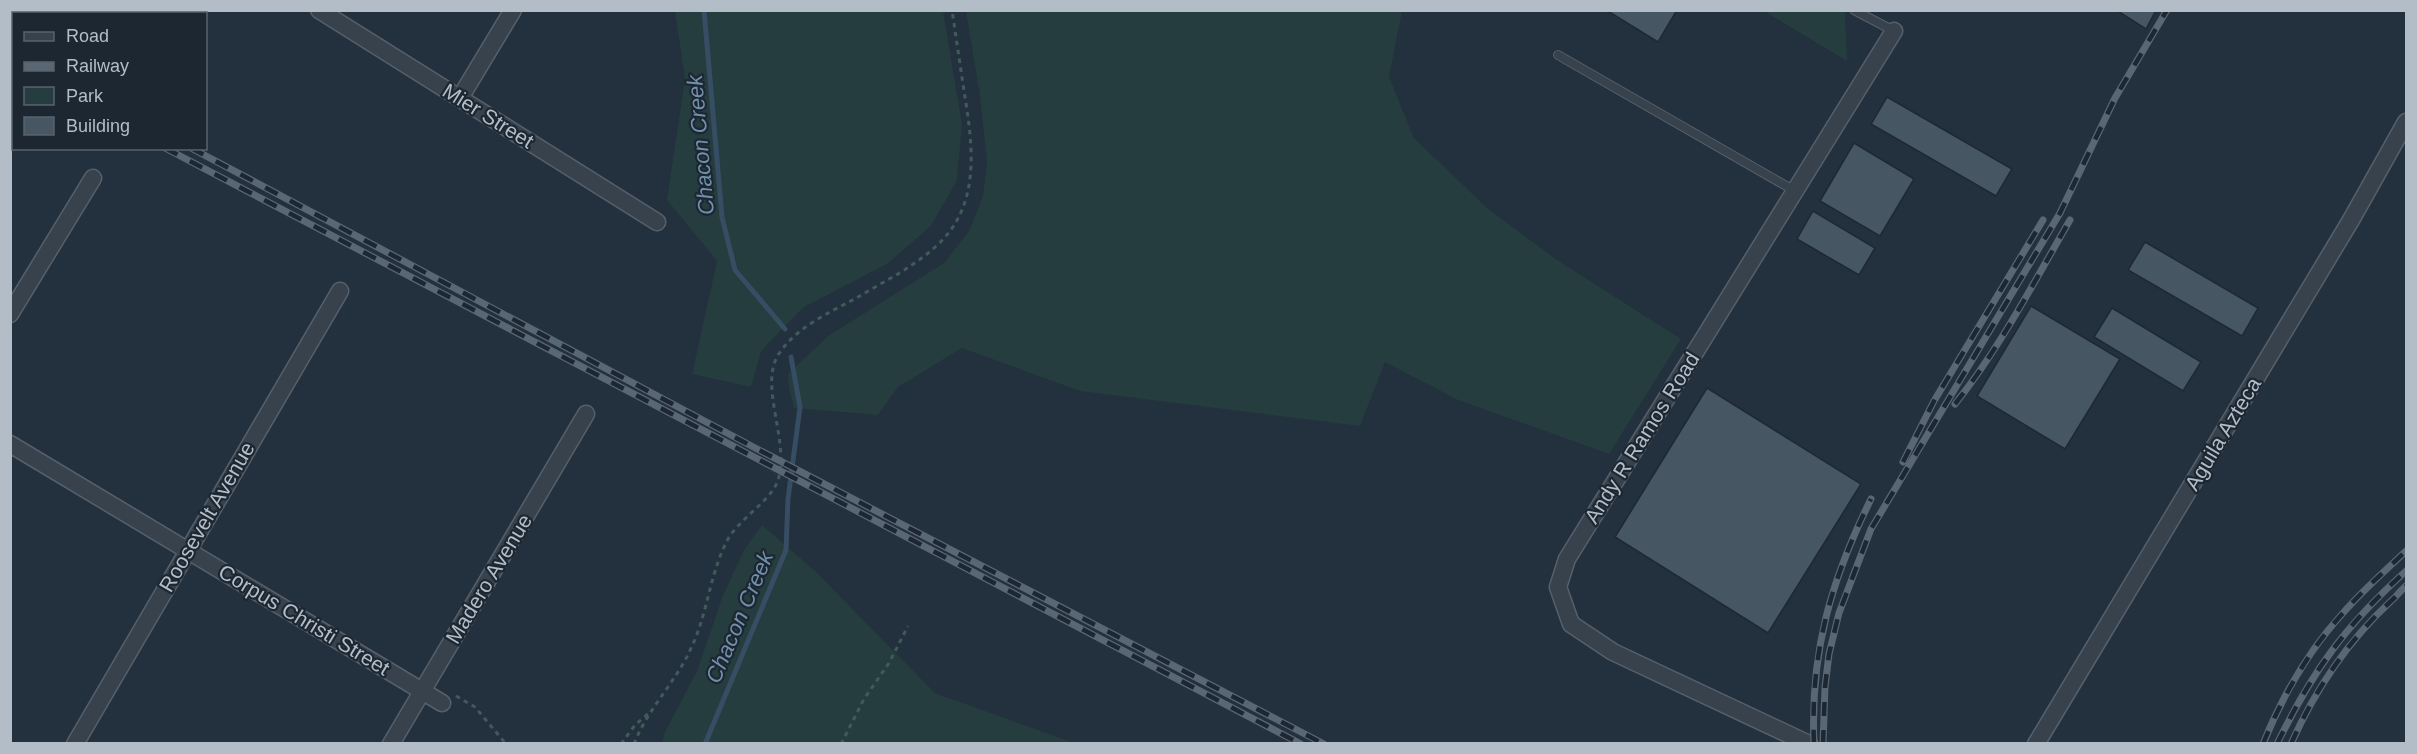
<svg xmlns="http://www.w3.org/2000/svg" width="2417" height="754" font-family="Helvetica,sans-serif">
<rect width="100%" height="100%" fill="#23303d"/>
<path fill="#253d3e" d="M675 11H943L962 124 957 180 931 226 887 264 804 307 761 351 751 387 692 374 717 261 667 200 685 79Z
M966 11H1402L1389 77 1414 138 1487 208 1554 258 1681 339 1609 454 1458 400 1385 362 1360 426 1080 391 962 348 898 387 878 415 794 408 789 388 788 374 828 336 944 263 969 231 983 196 987 162 979 89Z
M1842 11 1845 13 1847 61 1764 11Z
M762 525 816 572 935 693 1074 743H662L665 732 697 671 722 598 744 550Z"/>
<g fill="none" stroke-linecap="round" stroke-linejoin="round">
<path stroke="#364d64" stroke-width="5" d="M704 10 722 217 735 270 785 329
M705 744 786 550 788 499 800 407 791 357"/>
</g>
<path fill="#475663" stroke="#1e2934" stroke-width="1.5" d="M1606 10H1677L1658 42Z
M2116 10H2156L2146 29Z
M1887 97 2012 169 1996 196 1871 124Z
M1854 143 1914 179 1880 236 1820 201Z
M1813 211 1875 248 1859 275 1797 239Z
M2145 242 2258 308 2242 336 2128 270Z
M2031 306 2120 359 2065 449 1977 396Z
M2112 308 2201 362 2183 391 2094 337Z
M1707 388 1861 484 1768 633 1615 537Z"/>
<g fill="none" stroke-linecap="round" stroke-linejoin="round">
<g stroke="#55606b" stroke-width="10">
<path id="service" d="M1854 10 1894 31
M1558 55 1795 191"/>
</g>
<g stroke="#55606b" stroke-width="19">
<path id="minor" d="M319 10 657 222
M191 14 192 10
M460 98 513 10
M10 314 93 178
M10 444 442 703
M75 744 340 291
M391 744 586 414
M1809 744 1613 652 1571 624 1558 587 1567 559 1894 31
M2036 744 2351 220 2406 122"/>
</g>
<path stroke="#435a5b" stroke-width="3" stroke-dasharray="4.5 4.5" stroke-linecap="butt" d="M456 696 475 707 506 744
M621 744 635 725 649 713
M634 744C648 708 677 681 692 646 708 612 710 572 728 539 740 518 771 501 778 480 790 441 759 387 778 355 796 327 829 313 858 297 883 282 912 268 934 248 982 207 973 146 964 91 960 64 956 37 952 10
M841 744 864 699 889 663 908 626"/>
<use href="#service" stroke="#37424d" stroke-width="8"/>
<use href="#minor" stroke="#37424d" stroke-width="16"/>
<g stroke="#596674" stroke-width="7">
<path id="rail" d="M10 62 14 64
M10 77 14 78
M165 148 1301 744
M191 148 759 450 1324 744
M1955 404C2000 348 2034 282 2070 220
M1903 462 1934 401 2043 220
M1814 744C1810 652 1831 580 1871 499
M1823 744 1825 687 1829 654 1839 613 1871 529 2060 213 2115 98 2167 10
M2263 744C2282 697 2309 650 2343 613 2362 591 2385 571 2406 551
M2277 744C2313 670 2345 626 2406 571
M2291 744C2315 690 2347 642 2390 602 2396 597 2400 591 2406 586"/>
</g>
<use href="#rail" stroke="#1c2732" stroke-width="4.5" stroke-dasharray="14" stroke-linecap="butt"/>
</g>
<g text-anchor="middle" stroke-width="4.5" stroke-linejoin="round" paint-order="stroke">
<g font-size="21" fill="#b3bdc8" stroke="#1c2732">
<text transform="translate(488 116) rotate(32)" y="7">Mier Street</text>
<text transform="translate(2223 434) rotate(-59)" y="7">Aguila Azteca</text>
<text transform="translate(1642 438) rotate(-58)" y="7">Andy R Ramos Road</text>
<text transform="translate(207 517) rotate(-60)" y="7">Roosevelt Avenue</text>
<text transform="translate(489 579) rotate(-59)" y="7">Madero Avenue</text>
<text transform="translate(304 620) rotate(31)" y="7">Corpus Christi Street</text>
</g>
<g font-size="22" font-style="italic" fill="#7290ac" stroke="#1c2732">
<text transform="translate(700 145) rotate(-95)" y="8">Chacon Creek</text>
<text transform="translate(739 617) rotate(-67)" y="8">Chacon Creek</text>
</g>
</g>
<rect width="2417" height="754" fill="none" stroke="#b3bdc8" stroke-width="24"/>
<rect x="12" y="12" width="195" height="138" fill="#1c2732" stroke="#58636e" stroke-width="1.5"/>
<rect x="24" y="32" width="30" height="9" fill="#37424d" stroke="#58636e" stroke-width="1.5"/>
<text x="66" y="42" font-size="18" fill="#b3bdc8">Road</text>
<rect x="24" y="62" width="30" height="9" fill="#596674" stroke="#58636e" stroke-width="1.5"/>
<text x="66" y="72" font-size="18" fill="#b3bdc8">Railway</text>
<rect x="24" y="87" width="30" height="18" fill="#253d3e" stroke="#58636e" stroke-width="1.5"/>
<text x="66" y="102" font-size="18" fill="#b3bdc8">Park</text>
<rect x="24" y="117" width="30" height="18" fill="#475663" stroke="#58636e" stroke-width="1.5"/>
<text x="66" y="132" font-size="18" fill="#b3bdc8">Building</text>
</svg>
